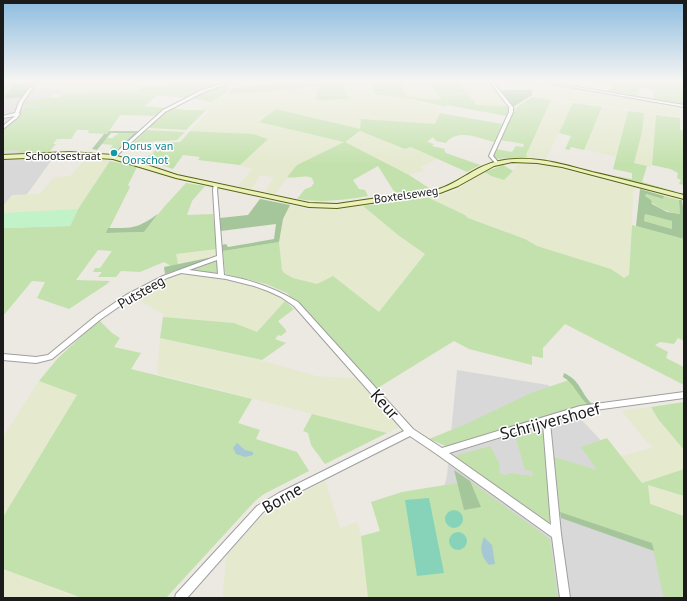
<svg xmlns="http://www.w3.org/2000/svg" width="687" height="601" font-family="'PT Sans',sans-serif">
<rect width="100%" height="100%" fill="#ebe9e1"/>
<path fill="#d9d8d8" d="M3 81H88L69 88 63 94H53L38 111 22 113 3 128Z
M3 145 27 146 24 153 58 151 20 204H3Z
M457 370 548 385 684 527V598H414L447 476Z"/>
<path fill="#e5e9ce" d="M38 81H169L166 86H141L137 91 62 93 66 89 34 87Z
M342 81H373V95L413 99 437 106 434 111 440 113 435 124 361 120 360 129 276 109 260 122 344 142 360 133V131L405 149 411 147 437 159 420 167 424 170 409 175 344 142 297 165 275 194 265 192 274 177 260 175 252 189 237 186 253 169 240 165 267 138 253 134 190 131 209 110H199L228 94 250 92 252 93 319 86 316 100 348 99Z
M400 81H430L443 100 406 97Z
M489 81 491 82 508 106 477 105 459 83Z
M540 81 680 106 679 117 535 96 537 88Z
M551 100 573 103 546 159 528 157 526 155Z
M602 107 628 111 616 157 584 149Z
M644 113 656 115 651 167 634 163 642 132Z
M87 158 110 161 78 209 3 213V206L12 195 40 194 54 177 70 176Z
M520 163 554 167 635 188 633 194 629 275 624 278 611 269 537 246 525 239 468 218 465 215 431 199V197L453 192 485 172 491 176 504 180Z
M290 205 306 209 326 210 363 206 398 235 425 254 380 313 333 276 317 284 293 278 284 273 282 270 279 242 283 219Z
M217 249V255L216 257 178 264 176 254Z
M173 275H200L234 281 262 289 278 296 285 301 257 332 234 323 163 317V314L133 297Z
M160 338 267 362 316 376 340 378H355L399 427 387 433 157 374Z
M39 381 77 395 3 517V437Z
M651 407 658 419 684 450V469L642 483 621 456 653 448 644 439 622 411Z
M325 481 340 528 357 522 361 536 368 598H222L227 555 260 518 277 506Z
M648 485 684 496V516L650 504Z
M3 569 68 594 82 598H3Z"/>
<path fill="#c3e1ac" d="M169 81H232L188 98 158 95 144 106 167 108 156 116 120 115 107 134 88 133 89 130H77L71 139H57L53 144H56L48 153 16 155 20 150 3 151V129L17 117 22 109 38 106H34L35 104 22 106 24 101 60 97 64 93 137 91 141 86H166Z
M300 81H342L348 99 316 100 319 86 252 93 250 92 228 94 233 88Z
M373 81H400L406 97 442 100 432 84 459 83 477 105 508 106 509 111 506 116 447 105 446 107 413 99 373 94Z
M602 81H684V105L653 99 655 90 640 87 637 96 608 91 612 83Z
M222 85 229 87 230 90 211 102 192 98Z
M532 97 551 100 526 155 528 157 495 159 493 157 496 149 512 152 516 146 523 147 524 144 500 140 513 110Z
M573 103 602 107 584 150 571 147 569 150 565 149 571 136 559 133Z
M172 108 185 110H206L186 130 148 128 164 112Z
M276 109 360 129 361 119 435 124 440 113 502 124 494 142C479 138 457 128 446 143L436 141 433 137 427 142 434 144 432 146 445 149 444 150 446 153 480 165 467 172 411 147 405 149 360 131 345 142 409 175 432 190 395 193 378 166 353 180 359 189 365 190 368 196C343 200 323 203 297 199L305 189 311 187 314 183 312 178C303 174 297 179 287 177L297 165 344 142 259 122Z
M628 111 644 113 642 132 634 163 647 166 642 182 684 194 611 175 632 179V173L613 169Z
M656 115 680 118V130L684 131V185L679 184 681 180 677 178 678 173 670 169 652 165Z
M147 130 185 132 177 140 133 143Z
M190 131 253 134 268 139 240 165 198 160 200 157 183 155 173 169 162 165 169 154 158 166 140 160 152 154 162 143 180 142Z
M119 133H134L118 149H110L113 145 102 144 107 138H112Z
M110 161 137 167 128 185 130 187 107 233 144 232 164 207 186 183 205 186 192 201 187 215 213 214 217 249 176 254 178 264 171 266 164 262 140 272 121 271 116 277H98L102 272H93L95 268H100L112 251 98 250 76 280 110 281 107 284 69 309 37 298 45 282 32 281 3 316V228L70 226 78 209Z
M503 165 513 171 504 180 491 176 485 172Z
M645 194 663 199 664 196 679 200 680 214C666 212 655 207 645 196Z
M431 197V199L465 215 468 218 525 239 537 246 611 269 624 278 629 275 632 225 684 239V341L678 338 674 344 660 342 655 345 668 352 666 358 684 367V385L565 324 543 348V358L532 356V365L469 349 454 341 376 389 309 315 287 293 266 284 226 274 225 272 223 251 279 242 282 270 284 273 293 278 317 284 333 276 379 312 425 254 398 235 363 206Z
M645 214 672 221V229L644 221Z
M217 260 219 273 183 271Z
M285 301 294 309 278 321 286 330V332L281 336 278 335 275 339 286 343 262 360 160 338 163 317 234 323 257 332Z
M99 320 112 333 120 338 114 347 141 353 131 369 252 399 238 423 260 430 256 439 297 452 309 471 264 494 255 501 166 598H82L3 569V517L77 395 39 381 58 358Z
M569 380 588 405 553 413 448 447 429 439 466 424 531 393Z
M684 402V450L658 419 651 407Z
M312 414 387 433 325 464 311 445 308 433 303 431Z
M541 431 543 432 553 522 550 527 453 460 458 455 490 446 499 463 500 474 508 475 509 473 533 476 532 471 525 470 516 438Z
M607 438 642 483 684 469V496L648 485 650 504 684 516V598H669L663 596 652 543 560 512 554 457 597 470 581 447Z
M470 481 550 539 558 598H368L361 536 380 531 371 502 402 492 457 483 464 510 480 507Z"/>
<path fill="#a5c69a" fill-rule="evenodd" d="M33 82 22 97 5 99 6 94 9 92 12 84Z
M501 90H532V95L513 107Z
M109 131H140L123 148H119L134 133H111L97 150 92 149 104 134H107Z
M640 189 664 196 663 199 646 194 645 196 651 200 652 204 667 212 680 214 679 200H682L684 216V239L636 226ZM645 214 672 221V229L644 221Z
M260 199 290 205 283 219 279 242 223 251 222 245 226 244 228 247 274 239 276 224 221 231 220 218 248 215Z
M158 214 144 232 106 233 108 228C134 228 136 229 158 214Z
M208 258H213L165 274 164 267Z
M564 373C581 381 580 392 592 404L588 405C578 396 574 383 563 377Z
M454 470 470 481 481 507 464 510Z
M560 512 652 543 654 551 561 518Z"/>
<path fill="#c1f2c8" d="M78 209 70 226 3 228V213Z"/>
<path fill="#87d3ba" d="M429 498 444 573 417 576 405 500Z
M445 519a9 9 0 1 1 18 0a9 9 0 1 1-18 0Z
M449 541a9 9 0 1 1 18 0a9 9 0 1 1-18 0Z"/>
<path fill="#a6c8d5" d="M237 443 245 450 253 452V455L245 457 236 454 233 448Z
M484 537 492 545 495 564 489 565C481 556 479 549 484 537Z"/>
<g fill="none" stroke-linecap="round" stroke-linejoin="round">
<g stroke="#9f9f9f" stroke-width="2">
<path id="minor" d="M35 81H38L35 84 33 83Z
M231 81H235L204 92 165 112 114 158 111 157 163 110 202 90Z
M489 81H492L513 107V112L493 156 499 163 497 164H496L489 156 509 112V107Z
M541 81 684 105V107L542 82Z
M30 87 33 88 23 102 19 113 20 114 17 118 3 129V126L15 116 3 118V116L15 113 19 102Z
M214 184H218V185L217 190 224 275C251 280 275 288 298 302L413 429 442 448 580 406 684 392V398L580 412 550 422 561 534 570 598H560L552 537 438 455 410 436 285 499 263 512 187 598H175L176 594 257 506 279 493 404 431 294 306 281 297 268 291 254 286 226 279 181 273 167 278 130 299 101 319 52 359 36 363 3 360V354L36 357 48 355 97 315 126 295 163 276 217 256 213 190ZM217 260 218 274 189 270ZM543 424 551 525 449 453Z"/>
</g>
<g stroke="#566410" stroke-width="2">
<path id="secondary" d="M70 152 113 155 135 161 177 175 309 203 337 204 439 189C460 182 477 165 499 161 530 154 563 164 592 172 623 179 653 187 684 195V199L562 167 537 163 512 162 494 166 458 186 440 193 337 208 309 207 176 178 113 159 70 156 3 159V155Z"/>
</g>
<use href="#minor" fill="#fff" fill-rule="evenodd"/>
<use href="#secondary" fill="#ebf1b9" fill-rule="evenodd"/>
</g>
<linearGradient id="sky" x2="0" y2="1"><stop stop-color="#8dbce0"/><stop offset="0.49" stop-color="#f6f5f2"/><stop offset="1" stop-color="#f6f5f2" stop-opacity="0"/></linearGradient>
<rect width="687" height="165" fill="url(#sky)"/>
<circle fill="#0f9aa8" stroke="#fff" stroke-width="1.5" cx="114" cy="153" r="4"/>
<g text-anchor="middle" stroke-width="3" stroke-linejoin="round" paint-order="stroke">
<g font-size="12" fill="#0d838f" stroke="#fff" text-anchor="start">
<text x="122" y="150">Dorus van<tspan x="122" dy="14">Oorschot</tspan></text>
</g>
<g font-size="12" fill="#1b1b1b" stroke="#fff">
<text x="63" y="160">Schootsestraat</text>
<text transform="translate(406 195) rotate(-8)" y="4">Boxtelseweg</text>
</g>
<g font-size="14" fill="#1b1b1b" stroke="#fff">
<text transform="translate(141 292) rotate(-30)" y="5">Putsteeg</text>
</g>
<g font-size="17" fill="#1b1b1b" stroke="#fff">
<text transform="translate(385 404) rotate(48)" y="6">Keur</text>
<text transform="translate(550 421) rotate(-15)" y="6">Schrijvershoef</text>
<text transform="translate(282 498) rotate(-30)" y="6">Borne</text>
</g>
</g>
<rect width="687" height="601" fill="none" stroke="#1b1b1b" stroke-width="8"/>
</svg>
